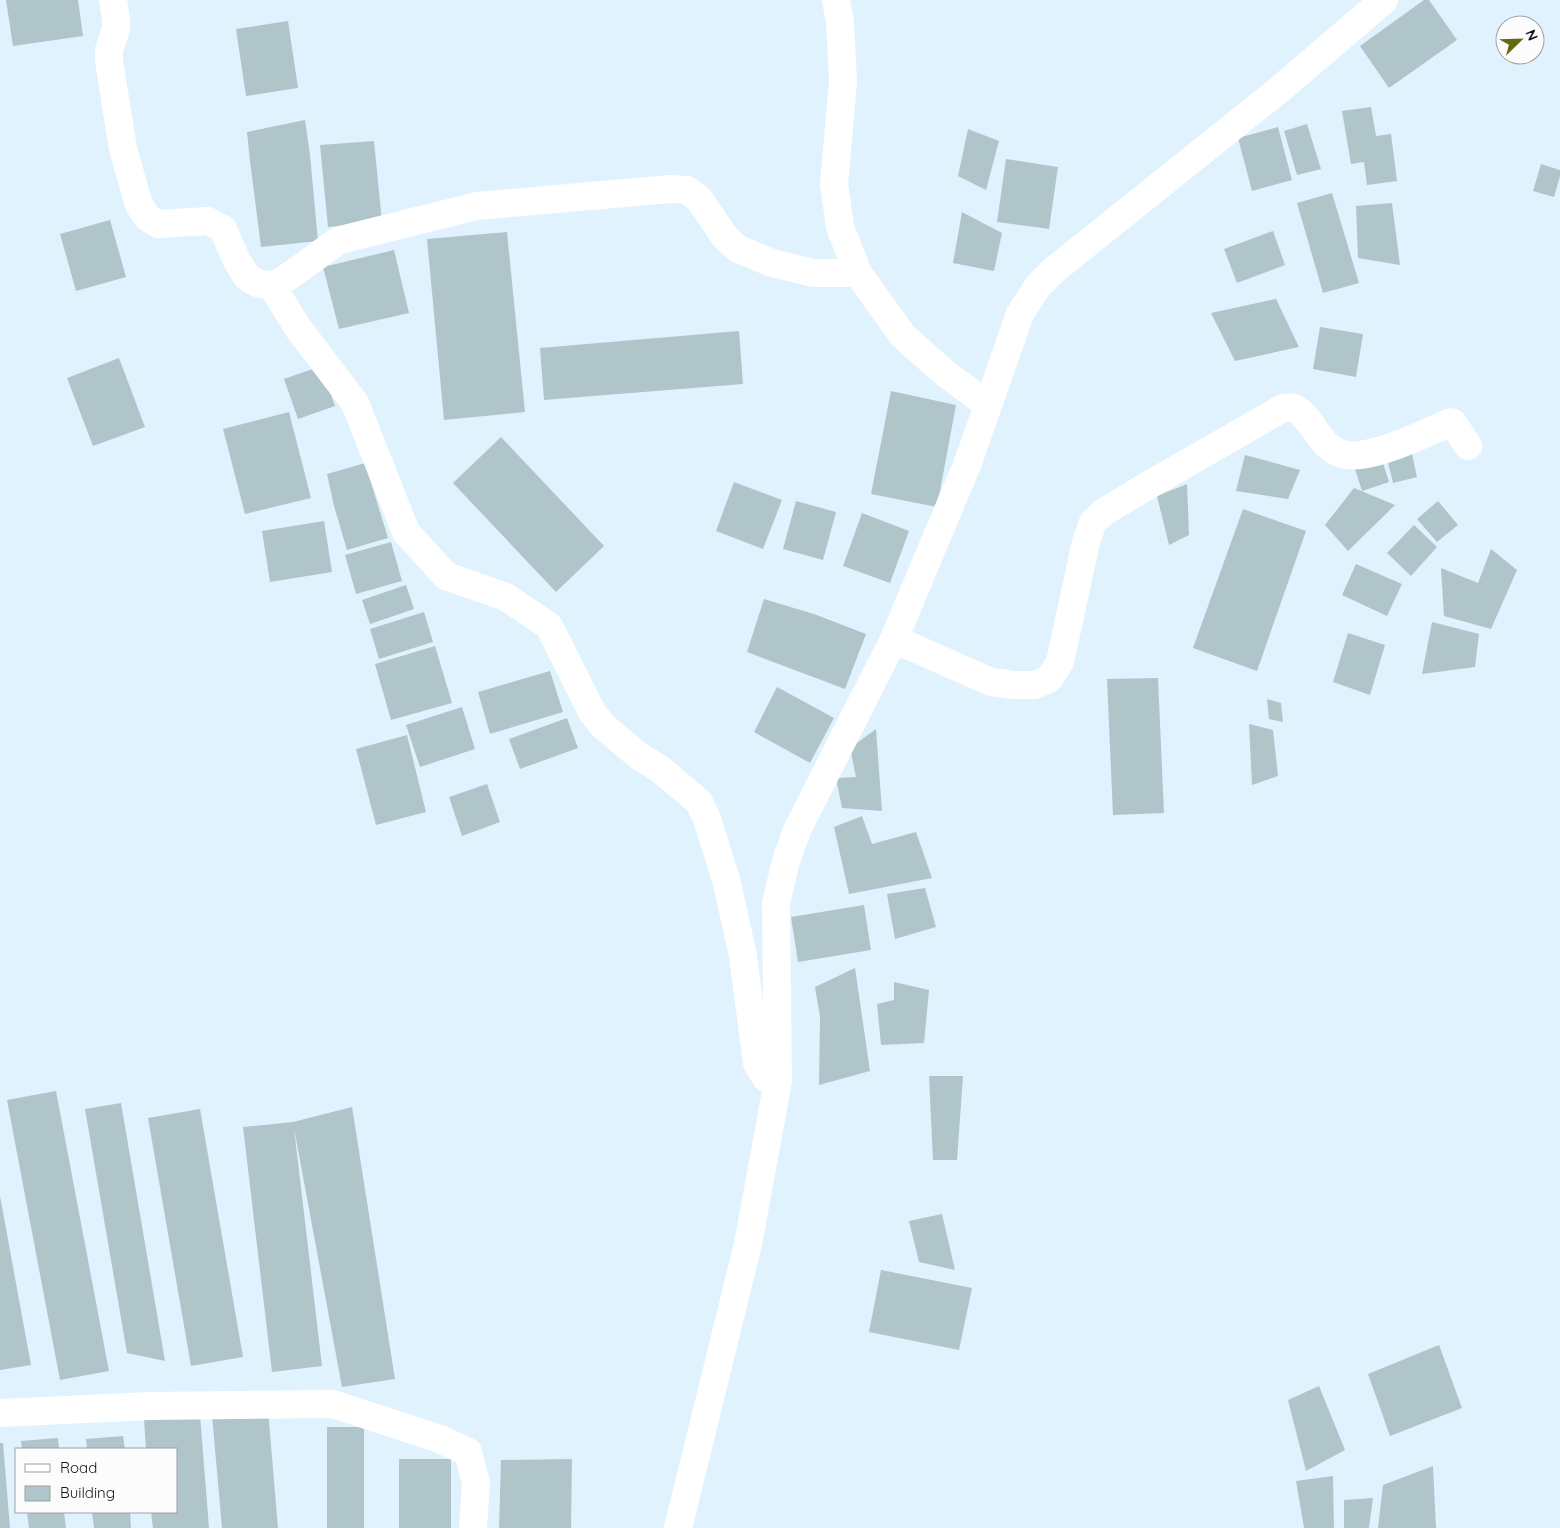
<svg xmlns="http://www.w3.org/2000/svg" width="1560" height="1528" font-family="Quicksand,sans-serif">
<rect width="100%" height="100%" fill="#e0f2fe"/>
<path fill="#afc5ca" d="M6 0H78L83 36 13 46Z
M1424 0H1429L1457 40 1389 88 1360 46Z
M288 21 298 88 246 96 236 29Z
M1371 107 1376 136 1391 134 1397 181 1367 185 1364 162 1351 164 1342 111Z
M305 120 310 155 318 241 261 247 250 161 247 132Z
M1307 124 1321 169 1297 175 1284 131Z
M1278 127 1292 180 1252 191 1238 138Z
M968 129 999 141 986 190 958 176Z
M374 141 382 222 328 227 320 145Z
M1006 159 1058 167 1049 229 997 222Z
M1541 164 1560 170V176L1554 197 1533 191Z
M1332 193 1359 283 1323 293 1297 203Z
M1392 203 1400 265 1358 258 1356 206Z
M962 212 1002 233 994 271 953 263Z
M110 220 126 277 76 291 60 234Z
M1273 231 1285 265 1237 283 1224 249Z
M507 232 525 412 444 420 427 239Z
M394 250 409 313 339 329 323 267Z
M1276 299 1299 347 1235 361 1211 313Z
M1320 327 1363 334 1356 377 1313 369Z
M739 331 743 384 544 400 540 348Z
M119 358 145 427 93 446 67 378Z
M321 366 335 406 298 419 284 379Z
M891 391 956 405 937 507 871 494Z
M289 412 311 498 245 514 223 429Z
M501 437 604 546 556 592 453 483Z
M1411 449 1417 477 1393 483 1386 454Z
M1245 455 1300 470 1288 499 1236 491Z
M1381 457 1389 482 1362 491 1354 466Z
M365 463 388 538 347 550 334 506 327 474Z
M734 482 782 500 763 549 716 531Z
M1187 484 1189 535 1169 545 1157 496Z
M1354 488 1395 505 1348 551 1325 525Z
M796 501 836 512 823 560 783 549Z
M1438 501 1458 525 1437 542 1417 519Z
M1243 509 1306 531 1257 671 1193 648Z
M862 513 909 531 890 583 843 566Z
M324 521 332 572 270 582 262 531Z
M1414 525 1437 547 1411 576 1387 553Z
M391 542 402 581 356 594 345 555Z
M1491 549 1517 570 1491 629 1444 616 1441 568 1478 583Z
M1356 564 1402 584 1387 616 1342 595Z
M406 585 414 609 370 624 362 600Z
M764 599 814 614 866 634 845 689 747 652Z
M424 612 433 642 379 659 370 629Z
M1432 622 1479 634 1475 667 1422 674Z
M1348 633 1385 645 1370 695 1333 682Z
M435 646 452 703 391 720 375 664Z
M550 671 563 712 490 734 478 692Z
M1158 678 1164 813 1113 815 1107 679Z
M777 687 834 718 810 763 754 732Z
M1267 699 1281 703 1283 722 1269 719Z
M462 707 475 749 420 767 406 725Z
M567 718 578 748 520 769 509 739Z
M1249 724 1273 730 1278 776 1252 785Z
M876 729 882 811 842 808 836 778 856 777 850 748Z
M407 735 426 812 376 825 356 749Z
M487 784 500 822 462 836 449 797Z
M862 816 872 844 916 832 932 878 849 894 834 827Z
M925 888 936 927 895 939 887 894Z
M864 905 871 950 798 962 791 917Z
M855 968 870 1071 819 1085 820 1017 815 987Z
M894 982 929 990 924 1043 881 1045 877 1004 894 1000Z
M929 1076H963L957 1160H933Z
M56 1091 109 1371 60 1380 7 1100Z
M121 1103 165 1361 127 1353 85 1109Z
M352 1107 395 1379 342 1387 294 1128 322 1366 272 1372 243 1127 293 1122Z
M200 1109 243 1357 191 1366 148 1118Z
M0 1196 31 1365 0 1370Z
M942 1214 955 1270 919 1262 909 1221Z
M881 1270 972 1288 959 1350 869 1332Z
M1439 1345 1462 1408 1390 1436 1368 1374Z
M1319 1386 1345 1450 1306 1471 1288 1400Z
M268 1410 278 1528H222L212 1415Z
M200 1415 209 1528H153L151 1512H176V1449H146L144 1419Z
M327 1427H364V1528H327Z
M123 1436 125 1449H87L86 1439Z
M58 1438 59 1449H22L21 1441Z
M0 1443H3L10 1528H0Z
M399 1459H451V1528H399Z
M572 1459 571 1528H499L501 1460Z
M1433 1466 1436 1528H1378L1383 1485Z
M1333 1476 1334 1528H1304L1296 1481Z
M1373 1498 1369 1528H1344V1500Z
M27 1512H64L66 1528H29Z
M92 1512H130L131 1528H94Z"/>
<g fill="none" stroke-linecap="round" stroke-linejoin="round">
<path stroke="#fff" stroke-width="28" d="M113 0 116 19V29L109 50V61L123 149 139 205 148 218 158 224 208 221 223 229 237 261 247 277 257 283 272 286 298 328 355 403 406 532 446 576 506 597 549 626 592 712 603 726 639 756 660 769 699 802 707 819 727 883 743 956 757 1063 766 1078 778 1081
M836 0 840 22 843 82 834 184 840 227 858 273 903 336 946 374 988 405
M272 286C297 274 317 254 340 240L477 206 671 189 687 190 699 199 725 237 738 249 772 263 813 273H858
M894 639 991 682 1014 685H1035L1049 679 1060 662 1086 542 1093 522 1104 512 1142 489 1283 408C1286 408 1291 407 1294 408 1314 417 1319 452 1348 455 1373 459 1427 433 1451 422L1453 423 1468 446
M0 1413 150 1406 333 1404 440 1439 468 1452 476 1483 473 1528
M678 1528 748 1244 778 1081 776 903 786 861 797 830 894 639 967 465 1020 314 1038 286 1054 270 1280 89 1384 0"/>
</g>
<rect x="15" y="1448" width="162" height="65" fill="#fcfcfc" stroke="#9ea0a2"/>
<rect x="25" y="1464" width="25" height="8" fill="#ffffff" stroke="#9ea0a2"/>
<text x="60" y="1473" font-size="15" fill="#10161a">Road</text>
<rect x="25" y="1486" width="25" height="15" fill="#afc5ca" stroke="#9ea0a2"/>
<text x="60" y="1498" font-size="15" fill="#10161a">Building</text>
<g transform="translate(1520 40) rotate(67)"><circle r="24" fill="#fcfcfc" stroke="#9ea0a2"/>
<path d="M0-4L9 19L0 12L-9 19Z" fill="#616a0f"/>
<text y="-8" font-size="14" font-weight="bold" text-anchor="middle" fill="#10161a">N</text>
</g>
</svg>
